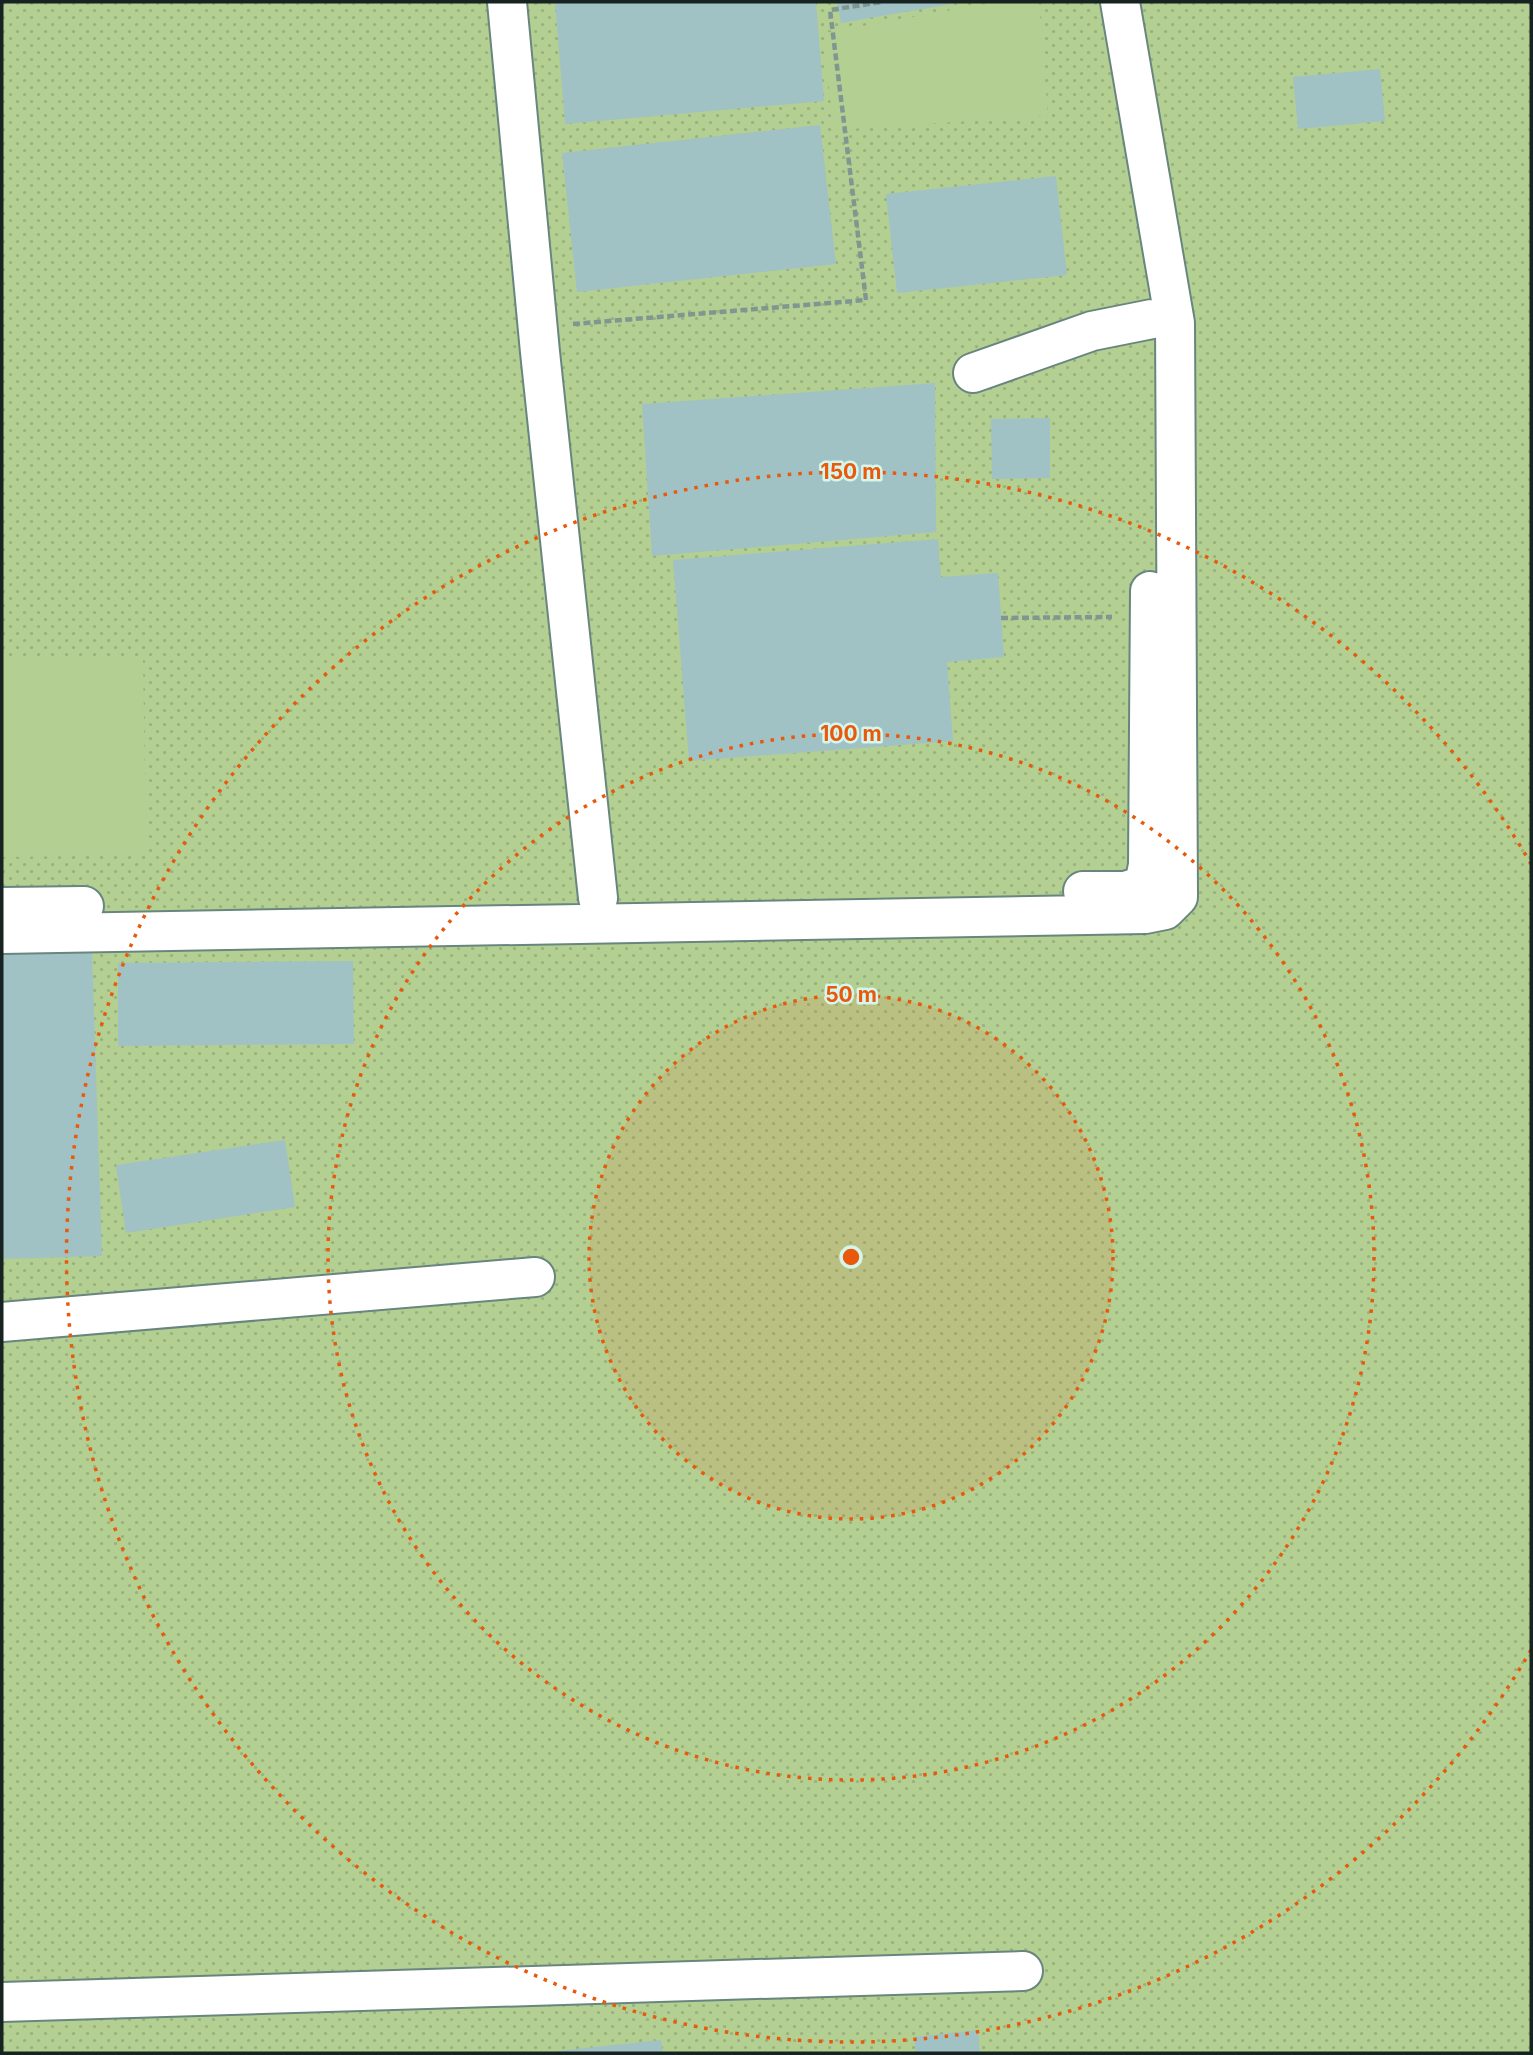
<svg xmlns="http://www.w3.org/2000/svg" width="1533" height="2055" font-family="Inter,sans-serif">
<defs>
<pattern id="park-dots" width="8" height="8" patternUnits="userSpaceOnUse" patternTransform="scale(1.75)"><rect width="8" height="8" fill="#b3cf92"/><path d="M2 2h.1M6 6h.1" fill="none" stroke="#99b17e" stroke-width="1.8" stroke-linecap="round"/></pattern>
</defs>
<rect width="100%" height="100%" fill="#d5f6ed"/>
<path fill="url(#park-dots)" d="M2 2H1531V2053H2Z"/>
<path fill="#b3cf92" d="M996 2H1039L1048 116 833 130 824 33Z
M143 656 146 855 2 857V659Z"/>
<path fill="#a0c2c5" d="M555 2H816L824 101 565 124Z
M837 2H957V3L841 23Z
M1380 69 1385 121 1298 129 1293 77Z
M820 125 836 264 577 292 562 153Z
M1056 176 1067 275 897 293 886 194Z
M935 383 936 532 652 556 642 404Z
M1050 418V478L992 479 991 419Z
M938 539 941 577 998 573 1004 657 947 662 953 741 689 761 673 560Z
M92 951 102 1256 2 1259V954Z
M353 961 354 1044 118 1046V963Z
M285 1140 295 1207 126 1233 116 1165Z
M978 2030 980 2053H916L914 2037Z
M661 2040 663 2053H557V2051Z"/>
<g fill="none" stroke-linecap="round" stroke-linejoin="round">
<g stroke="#68867e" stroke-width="42">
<path id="minor" d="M507 2 540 352 598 898
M973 373 1092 331 1152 319
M1083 891H1125L1144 885 1148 865 1150 591
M2 907 84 906
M2 934 1145 914 1165 910 1178 897 1175 323 1120 2
M2 1322 535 1277
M2 2002 1023 1971"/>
</g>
<path stroke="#809791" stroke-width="4.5" stroke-dasharray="7 3.5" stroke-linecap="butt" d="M573 324 866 300 830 10 882 2
M1001 618 1112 617"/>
<use href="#minor" stroke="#fff" stroke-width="38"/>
</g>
<circle cx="851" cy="1257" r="262" fill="#e8590c" fill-opacity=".12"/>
<g fill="none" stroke="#e8590c" stroke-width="3.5" stroke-dasharray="3.5 7">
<circle cx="851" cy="1257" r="262"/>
<circle cx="851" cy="1257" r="523"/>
<path d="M1531 1650A785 785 0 1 1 1531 864"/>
</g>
<circle cx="851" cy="1257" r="10" fill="#e8590c" stroke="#d5f6ed" stroke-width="3.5"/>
<g font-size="21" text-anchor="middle" font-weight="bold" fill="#e8590c" stroke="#d5f6ed" stroke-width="5" stroke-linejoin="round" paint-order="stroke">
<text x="851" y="479">150 m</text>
<text x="851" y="741">100 m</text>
<text x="851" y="1002">50 m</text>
</g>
<rect width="1533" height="2055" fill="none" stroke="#172320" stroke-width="7"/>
</svg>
